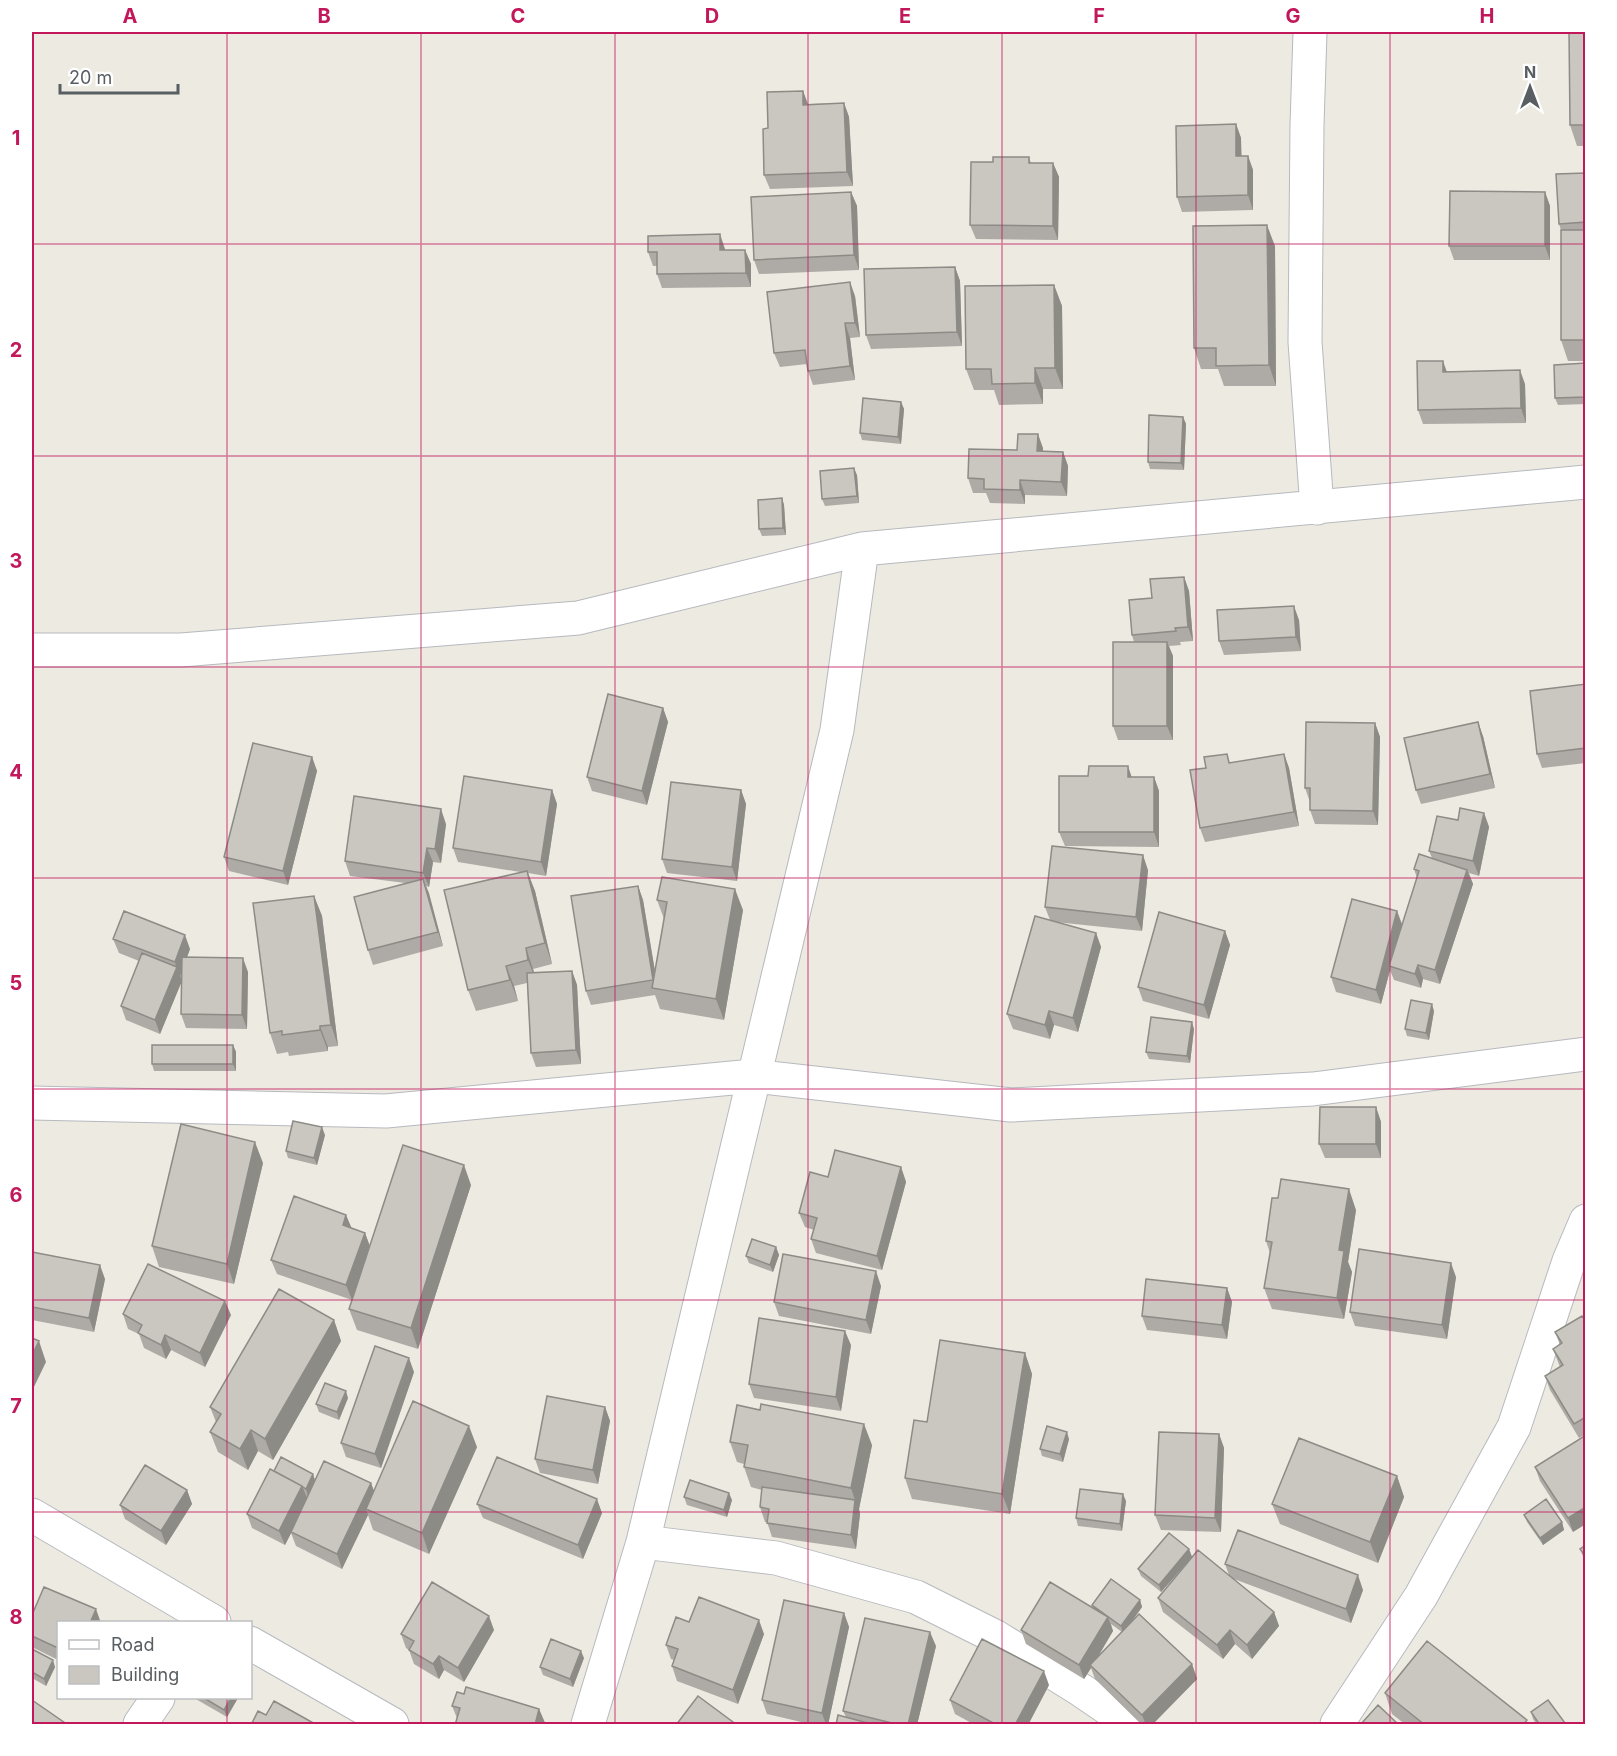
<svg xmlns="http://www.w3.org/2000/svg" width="1617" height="1756" font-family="Inter,sans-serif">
<rect width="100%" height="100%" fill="#edeae1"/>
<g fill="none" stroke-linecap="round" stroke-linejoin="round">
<g stroke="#b6b9be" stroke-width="35">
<path id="minor" d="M1310 32 1307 125 1305 342 1317 508
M32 650H181L578 618 862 549 1586 482
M32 1103 386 1111 753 1076 1011 1105 1313 1089 1586 1054
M32 1515 214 1622
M643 1542 776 1558 916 1597 996 1637 1081 1690 1131 1724
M250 1643 392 1724
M140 1724 158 1698
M588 1724 643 1542 837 730 862 549
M1337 1724 1421 1596 1514 1427 1569 1261 1586 1221"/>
</g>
<use href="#minor" stroke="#fff" stroke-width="33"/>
</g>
<path fill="#aeaaa5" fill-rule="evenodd" d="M1586 32V146H1577L1570 125Z
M803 91 808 104 844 103 849 117 853 186 770 189 764 175 768 128Z
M1236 124 1241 138V156H1248L1253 170V210L1182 212 1177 197Z
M1029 157 1031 163H1053L1059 177 1058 240 976 239 970 225 993 162Z
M1586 173V361H1568L1561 340V230L1559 224Z
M851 192 857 206 859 270 759 274 754 260Z
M1545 192 1550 206V260H1454L1449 246Z
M1275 246 1276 386H1224L1218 369H1201L1194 348Z
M725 249V250H745L751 264V287L662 288 657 274V266H653L648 252Z
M955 267 960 281 962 346 871 349 866 335Z
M1054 285 1062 306 1063 389H1043V404L999 405 994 390H974L966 369Z
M855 296 860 337 850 338 855 380 813 385 808 371 807 364 780 367 774 353Z
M1586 363V404L1558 405 1555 398Z
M1447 371 1525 384 1526 423 1423 424 1418 410Z
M901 402 904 409 901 444 862 440 860 433Z
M1183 417 1186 424 1184 470 1150 469 1148 462Z
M1043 448V451L1063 452 1068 466 1067 496 1025 495V504L990 503 986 493H973L968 478 1017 450Z
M857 475 859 503 825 506 822 499Z
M782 498 784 505 786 535 762 536 759 529Z
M1184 577 1189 591 1193 641 1180 642 1181 645 1169 646 1173 656V740H1118L1113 726 1134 642 1132 635 1152 598Z
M1299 620 1301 651 1224 655 1219 641Z
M1586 684V763L1542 768 1537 754Z
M663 708 668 722 647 805 592 791 587 777Z
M1375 723 1380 737 1378 825 1315 824 1310 810V802L1305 788Z
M1483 736 1495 788 1421 804 1416 790Z
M1227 754 1230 763 1284 754 1289 768 1299 826 1205 842 1200 828 1206 768Z
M312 757 317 771 288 885 229 871 224 857Z
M1132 777H1154L1159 791V847L1065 846 1059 832Z
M552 790 557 804 546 876 528 873 535 891 552 964 533 969 534 972 572 971 577 985 581 1064 536 1067 531 1053 527 983 514 986 518 1001 476 1011 468 990 520 872 458 862 453 848Z
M741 790 746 804 737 881 667 873 662 859Z
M1484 813 1489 827 1479 876 1469 873 1473 884 1440 984 1423 979 1421 988 1394 980 1390 970 1381 1004 1336 992 1331 977 1397 911 1402 924 1417 878 1414 869 1432 858 1429 851Z
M446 824 441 863 433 862 429 887 426 886 443 946 373 965 368 950 405 883 350 876 345 861Z
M1148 870 1142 931 1055 922 1096 933 1101 947 1078 1032 1054 1025 1050 1039 1013 1029 1007 1014 1050 920 1045 907Z
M638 886 643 900 655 972 664 919 657 900 743 910 724 1020 660 1009 655 995 591 1005 586 991Z
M314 896 322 916 338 1046 328 1047V1051L289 1056 288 1052 277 1054 270 1033Z
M1225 931 1230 945 1209 1019 1143 1001 1138 987Z
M113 939 190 949 187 957 248 972 247 1029 186 1028 181 1014V982L160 1034 126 1020 121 1006 139 961 119 953Z
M1434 1011 1429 1040 1407 1036 1405 1029Z
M1194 1029 1190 1063 1149 1059 1146 1052Z
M233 1045 236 1052V1071H154L152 1064Z
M1376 1107 1381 1122V1158H1325L1319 1144Z
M325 1135 317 1165 288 1158 286 1151Z
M263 1163 234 1284 159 1267 152 1246Z
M901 1167 906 1182 882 1270 816 1253 811 1239 814 1230 805 1227 799 1213 828 1177Z
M471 1185 418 1349 357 1330 349 1309 363 1268 352 1300 277 1274 271 1260 346 1215 351 1228 365 1233 370 1246Z
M1356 1210 1348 1262 1352 1272 1344 1319 1272 1309 1264 1288 1270 1253 1266 1241Z
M776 1247 779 1255 773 1272 749 1263 746 1256Z
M32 1252 105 1279 94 1332 32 1320Z
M1456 1277 1447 1339 1355 1326 1350 1312Z
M881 1286 871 1334 779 1316 774 1302Z
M1227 1288 1232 1302 1227 1339 1147 1330 1142 1316Z
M123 1314 231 1315 205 1367 171 1350 166 1359 144 1348 139 1334 128 1329Z
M334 1320 341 1341 273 1460 258 1451 248 1470 218 1452 210 1432 216 1422 210 1407Z
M1586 1321V1434L1579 1438 1550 1390 1545 1376 1560 1367 1553 1349 1560 1345 1555 1332Z
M851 1345 841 1411 754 1398 749 1384Z
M1025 1353 1032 1374 1010 1514 912 1499 905 1478 927 1422Z
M414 1372 381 1468 346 1457 341 1443Z
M348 1398 339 1420 319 1412 316 1404Z
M605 1407 610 1421 598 1484 540 1473 535 1459Z
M1219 1434 1224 1448 1221 1532 1161 1530 1155 1515Z
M1586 1435 1573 1532 1540 1481 1535 1467Z
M1069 1439 1063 1462 1042 1456 1040 1449Z
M730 1442 872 1445 859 1509 860 1514 856 1549 772 1537 767 1522H765L760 1507 762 1490 751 1487 744 1467V1464L737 1462Z
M477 1447 429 1554 373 1530 368 1515 342 1569 296 1546 291 1533 285 1545 252 1528 247 1514 274 1471 313 1474 315 1480 371 1483 374 1491Z
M1397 1476 1404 1497 1378 1563 1280 1524 1272 1504Z
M187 1490 192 1504 166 1545 125 1519 120 1505Z
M684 1497 732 1500 727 1517 687 1505Z
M1126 1501 1122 1531 1078 1526 1076 1518Z
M477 1504 602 1513 583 1559 483 1518Z
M1524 1515 1562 1522 1564 1530 1543 1545 1527 1522Z
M1586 1545V1564L1580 1549Z
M1189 1549 1192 1557 1161 1592 1141 1576 1138 1569Z
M1225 1564 1363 1590 1351 1623 1234 1579 1274 1612 1279 1626 1252 1659 1235 1644 1223 1659 1163 1612 1158 1598 1229 1575Z
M1140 1600 1142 1607 1131 1623 1192 1664 1197 1679 1152 1725H1142L1095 1679 1091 1668 1084 1679 1026 1644 1021 1630 1093 1608 1092 1605ZM1111 1624 1122 1632 1098 1656 1113 1631Z
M844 1613 849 1627 828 1725H814L767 1714 762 1700Z
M32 1615 58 1623V1660L32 1647Z
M689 1622 764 1634 738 1704 677 1681 672 1666 674 1660 671 1659 666 1645Z
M494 1630 464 1682 444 1670 439 1679 414 1664 409 1650 406 1648 401 1634Z
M936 1646 917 1725H836L846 1717 843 1711Z
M32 1649 55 1667 46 1686 32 1678Z
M584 1658 573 1687 543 1675 540 1667Z
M1049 1685 1028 1725H975L955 1714 950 1700Z
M1385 1693 1529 1725H1406L1392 1714Z
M194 1698H238L227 1717Z
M1548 1700 1566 1725H1537L1533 1719 1531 1712Z
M452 1706 539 1709 545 1723 544 1725H455L457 1718Z"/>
<path fill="#8d8b86" d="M803 91 808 105H803Z
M844 103 849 117 853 186 847 172Z
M1236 124 1241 138 1242 170 1236 156Z
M1248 156 1253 170V210L1248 195Z
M1053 163 1059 177 1058 240 1053 226Z
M851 192 857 206 859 270 854 255Z
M1545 192 1550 206V260L1545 246Z
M1267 225 1275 246 1276 386 1269 365Z
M720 234 725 249V264L720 250Z
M745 250 751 264V287L746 273Z
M955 267 960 281 962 346 957 332Z
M850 282 855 296 860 337 855 323Z
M1054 285 1062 306 1063 389 1055 368Z
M845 323 850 338 855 380 850 366Z
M1443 361 1448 375 1443 372Z
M1035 368 1043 389V404L1035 383Z
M1520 370 1525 384 1526 423 1521 408Z
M901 402 904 409 901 444 898 437Z
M1183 417 1186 424 1184 470 1181 463Z
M1038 434 1043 448 1042 465 1037 451Z
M1063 452 1068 466 1067 496 1061 482Z
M854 468 857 475 859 503 857 496Z
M1020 480 1025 495V504L1020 490Z
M782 498 784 505 786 535 783 528Z
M1184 577 1189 591 1193 641 1188 627Z
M1294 606 1299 620 1301 651 1296 637Z
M1167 642 1173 656V740L1167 726Z
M663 708 668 722 647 805 642 791Z
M1478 722 1483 736 1495 788 1490 774Z
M1375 723 1380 737 1378 825 1373 811Z
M1284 754 1289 768 1299 826 1294 812Z
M312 757 317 771 288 885 283 871Z
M1128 766 1133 781 1128 777Z
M1154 777 1159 791V847L1154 832Z
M552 790 557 804 546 876 541 862Z
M741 790 746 804 737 881 732 867Z
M441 809 446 824 441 863 435 849Z
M1484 813 1489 827 1479 876 1473 861Z
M427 848 433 862 429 887 423 873Z
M1143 855 1148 870 1142 931 1136 917Z
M1467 870 1473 884 1440 984 1435 970Z
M527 871 535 891 552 964 545 943Z
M423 879 429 893 443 946 438 932Z
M638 886 643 900 658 989 653 980Z
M735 889 743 910 724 1020 716 999Z
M314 896 322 916 338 1046 331 1025Z
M1397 911 1402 925 1389 966 1390 970 1381 1004 1376 990Z
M1225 931 1230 945 1209 1019 1204 1005Z
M1096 933 1101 947 1078 1032 1073 1018Z
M185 935 190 949 180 976 182 981 160 1034 155 1020 176 967 175 962Z
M526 948 533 969 536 981 528 960Z
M243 958 248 972 247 1029 242 1015Z
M1418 965 1423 979 1421 988 1415 974Z
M506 966 514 986 518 1001 510 980Z
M572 971 577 985 581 1064 576 1050Z
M1432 1004 1434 1011 1429 1040 1426 1033Z
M1049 1011 1054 1025 1050 1039 1045 1025Z
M1192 1022 1194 1029 1190 1063 1187 1056Z
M320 1026 328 1047V1051L320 1030Z
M233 1045 236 1052V1071L233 1064Z
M1376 1107 1381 1122V1158L1376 1144Z
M322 1127 325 1135 317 1165 314 1158Z
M255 1142 263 1163 234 1284 227 1264Z
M464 1165 471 1185 418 1349 411 1328Z
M901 1167 906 1182 882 1270 877 1256Z
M1349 1189 1356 1210 1348 1262 1352 1272 1344 1319 1337 1298 1339 1250Z
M346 1215 352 1229 343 1225Z
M365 1233 370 1247 352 1300 346 1285Z
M776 1247 779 1255 773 1272 770 1265Z
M1451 1263 1456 1277 1447 1339 1442 1325Z
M100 1265 105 1279 94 1332 89 1318Z
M876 1271 881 1286 871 1334 866 1320Z
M1227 1288 1232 1302 1227 1339 1222 1325Z
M225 1301 231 1315 205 1367 200 1353Z
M334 1320 341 1341 273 1460 265 1439Z
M845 1331 851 1345 841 1411 836 1397Z
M165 1335 171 1350 166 1359 161 1345Z
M39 1341 46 1362 32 1391V1355Z
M1025 1353 1032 1374 1010 1514 1002 1494Z
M409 1358 414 1372 381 1468 375 1454Z
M346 1391 348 1398 339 1420 337 1412Z
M605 1407 610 1421 598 1484 593 1470Z
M864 1424 872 1445 859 1509 860 1514 856 1549 851 1535 855 1500 851 1488Z
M469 1426 477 1447 429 1554 422 1533Z
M251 1430 258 1451 248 1470 240 1449Z
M1067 1432 1069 1439 1063 1462 1060 1454Z
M1219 1434 1224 1448 1221 1532 1215 1518Z
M313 1474 315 1481 308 1496 306 1489Z
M1397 1476 1404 1497 1378 1563 1370 1542Z
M371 1483 376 1497 366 1509 368 1515 342 1569 337 1554Z
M302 1486 308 1500 285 1545 279 1531Z
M187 1490 192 1504 166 1545 161 1531Z
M729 1493 732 1500 727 1517 724 1510Z
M1123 1494 1126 1501 1122 1531 1120 1524Z
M597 1499 602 1513 583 1559 578 1545Z
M1586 1507V1524L1573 1532 1568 1518Z
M1562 1522 1564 1530 1543 1545 1540 1538Z
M1189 1549 1192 1557 1161 1592 1159 1585Z
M1358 1575 1363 1590 1351 1623 1346 1609Z
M1140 1600 1142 1607 1123 1633 1121 1626Z
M96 1609 101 1623H90Z
M1274 1612 1279 1626 1252 1659 1247 1645Z
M844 1613 849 1627 828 1725H826L822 1713Z
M489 1616 494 1630 464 1682 458 1668Z
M1108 1617 1113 1631 1092 1667 1090 1665 1091 1668 1084 1679 1079 1665Z
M759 1620 764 1634 738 1704 733 1690Z
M1230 1630 1235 1644 1223 1659 1217 1645Z
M930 1632 936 1646 917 1725H908Z
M581 1651 584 1658 573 1687 570 1679Z
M439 1656 444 1670 439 1679 433 1664Z
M53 1660 55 1667 46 1686 44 1679Z
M1192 1664 1197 1679 1152 1725H1146L1142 1715Z
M1044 1671 1049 1685 1028 1725H1015Z
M231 1698H238L227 1717 224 1710Z
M539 1709 545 1723 544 1725H535Z"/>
<path fill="#cac6c0" stroke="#8d8b86" stroke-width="1.5" d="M1569 32H1586V125H1570Z
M803 91V105L844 103 847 172 764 175 763 129 768 128 767 92Z
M1236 124V156H1248V195L1177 197 1176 126Z
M993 157H1029V163H1053V226L970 225 971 162H993Z
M1586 173V222L1559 224 1556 174Z
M1450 191 1545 192V246H1449Z
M851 192 854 255 754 260 751 197Z
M1267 225 1269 365 1216 366V348H1194L1193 226Z
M1561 230H1586V340H1561Z
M720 234V250H745L746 273 657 274V252H648V236Z
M955 267 957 332 866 335 864 269Z
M850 282 855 323H845L850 366 808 371 805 350 774 353 767 292Z
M1054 285 1055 368H1035V383L992 384 991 369H966L965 286Z
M1417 361H1443V372L1520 370 1521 408 1418 410Z
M1586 363V397L1555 398 1554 365Z
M863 398 901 402 898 437 860 433Z
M1149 415 1183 417 1181 463 1148 462Z
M1018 434H1038L1037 451 1063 452 1061 482 1020 480V490L984 489V479L968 478 969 449 1017 450Z
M854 468 857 496 822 499 820 471Z
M782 498 783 528 759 529 758 500Z
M1184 577 1188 627 1175 628 1176 631 1132 635 1129 600 1152 598 1150 579Z
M1294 606 1296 637 1219 641 1217 610Z
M1113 642H1167V726H1113Z
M1586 684V748L1537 754 1530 691Z
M608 694 663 708 642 791 587 777Z
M1306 722 1375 723 1373 811 1310 810V788H1305Z
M1478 722 1490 774 1416 790 1404 738Z
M253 743 312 757 283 871 224 857Z
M1227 754 1229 763 1284 754 1294 812 1200 828 1190 770 1206 768 1204 757Z
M1089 766H1128V777H1154V832H1059V776H1088Z
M464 776 552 790 541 862 453 848Z
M671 782 741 790 732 867 662 859Z
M354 796 441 809 435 849 427 848 423 873 345 861Z
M1460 808 1484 813 1473 861 1429 851 1437 816 1458 820Z
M1052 846 1143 855 1136 917 1045 907Z
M1419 854 1467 870 1435 970 1418 965 1415 974 1389 966 1419 871 1414 869Z
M527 871 545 943 526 948 528 960 506 966 510 980 468 990 444 890Z
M662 877 735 889 716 999 652 988 667 902 657 900Z
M423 879 438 932 368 950 354 897Z
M638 886 653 980 586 991 571 896Z
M314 896 331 1025 320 1026V1030L282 1035V1031L270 1033 253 903Z
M1352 899 1397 911 1376 990 1331 977Z
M124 911 185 935 175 962 113 939Z
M1159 912 1225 931 1204 1005 1138 987Z
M1035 916 1096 933 1073 1018 1049 1011 1045 1025 1007 1014Z
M142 953 177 967 155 1020 121 1006Z
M182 957 243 958 242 1015 181 1014Z
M572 971 576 1050 531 1053 527 973Z
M1411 1000 1432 1004 1426 1033 1405 1029Z
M1151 1017 1192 1022 1187 1056 1146 1052Z
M152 1045H233V1064H152Z
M1320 1107H1376V1144H1319Z
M293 1121 322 1127 314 1158 286 1151Z
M181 1124 255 1142 227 1264 152 1246Z
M403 1145 464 1165 411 1328 349 1309Z
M835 1150 901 1167 877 1256 811 1239 817 1218 799 1213 810 1172 828 1177Z
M1281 1179 1349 1189 1339 1250 1344 1251 1337 1298 1264 1288 1272 1242 1266 1241 1272 1198H1278Z
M294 1196 346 1215 343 1225 365 1233 346 1285 271 1260Z
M752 1239 776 1247 770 1265 746 1256Z
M1359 1249 1451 1263 1442 1325 1350 1312Z
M32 1252 100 1265 89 1318 32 1307Z
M783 1254 876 1271 866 1320 774 1302Z
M148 1264 225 1301 200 1353 165 1335 161 1345 138 1333 142 1325 123 1314Z
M1146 1279 1227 1288 1222 1325 1142 1316Z
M279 1289 334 1320 265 1439 251 1430 240 1449 210 1432 221 1414 210 1407Z
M1582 1316 1586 1321V1417L1574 1424 1545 1376 1563 1365 1553 1349 1562 1343 1555 1332Z
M759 1318 845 1331 836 1397 749 1384Z
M32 1338 39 1341 32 1355Z
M940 1340 1025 1353 1002 1494 905 1478 914 1420 927 1422Z
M375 1346 409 1358 375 1454 341 1443Z
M325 1383 346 1391 337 1412 316 1404Z
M547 1396 605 1407 593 1470 535 1459Z
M413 1401 469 1426 422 1533 366 1509Z
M761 1404 864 1424 851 1488 744 1467 748 1445 730 1442 737 1405 760 1410Z
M1047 1426 1067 1432 1060 1454 1040 1449Z
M1159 1432 1219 1434 1215 1518 1155 1515Z
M1586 1435V1507L1568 1518 1535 1467Z
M1299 1438 1397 1476 1370 1542 1272 1504Z
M281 1457 313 1474 306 1489 303 1487 302 1486 274 1471Z
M497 1457 597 1499 578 1545 477 1504Z
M324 1461 371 1483 337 1554 291 1532Z
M145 1465 187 1490 161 1531 120 1505Z
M270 1469 302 1486 279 1531 247 1514Z
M690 1480 729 1493 724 1510 684 1497Z
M762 1487 855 1500 851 1535 767 1523 769 1509 760 1507Z
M1080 1489 1123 1494 1120 1524 1076 1518Z
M1546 1499 1562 1522 1540 1538 1524 1515Z
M1238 1530 1358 1575 1346 1609 1225 1564Z
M1169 1533 1189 1549 1159 1585 1138 1569Z
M1586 1545V1557L1580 1549Z
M1198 1550 1274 1612 1247 1645 1230 1630 1217 1645 1158 1598Z
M1111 1579 1140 1600 1121 1626 1092 1605Z
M432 1582 489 1616 458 1668 439 1656 433 1664 409 1650 414 1641 401 1634Z
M1050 1582 1108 1617 1079 1665 1021 1630Z
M44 1587 96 1609 90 1623H58V1648L32 1636V1615Z
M699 1597 759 1620 733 1690 672 1666 678 1649 666 1645 676 1617 689 1622Z
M784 1600 844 1613 822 1713 762 1700Z
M1139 1614 1192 1664 1142 1715 1090 1665Z
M865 1618 930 1632 908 1725H900L843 1711Z
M551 1639 581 1651 570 1679 540 1667Z
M982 1639 1044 1671 1015 1725H997L950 1700Z
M1427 1641 1527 1720 1523 1725H1425L1385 1693Z
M32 1649 53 1660 44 1679 32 1672Z
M466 1687 539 1709 535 1725H455L460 1708 452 1706 457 1692 464 1694Z
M698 1696 737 1725H676Z
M204 1698H231L224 1710Z
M32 1700 68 1725H32Z
M1548 1700 1565 1723 1564 1725H1540L1531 1712Z
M274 1701 317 1725H251L258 1711 266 1715Z
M1378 1705 1399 1725H1360Z
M838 1715 875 1725H836Z"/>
<path fill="none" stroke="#c2185b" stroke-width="1.5" stroke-opacity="0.55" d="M227 32V1622M421 32V1724M615 32V1724M808 32V1724M1002 32V1724M1196 32V1724M1390 32V1724M32 244H1586M32 456H1586M32 667H1586M32 878H1586M32 1089H1586M32 1300H1586M32 1512H1586M227 1698V1724"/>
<rect width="1617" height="1756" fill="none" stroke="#ffffff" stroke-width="66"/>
<rect x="57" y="1621" width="195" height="78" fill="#ffffff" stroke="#bdbfc0" stroke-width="1.5"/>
<rect x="69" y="1640" width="30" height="9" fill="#ffffff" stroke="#bdbfc0" stroke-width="1.5"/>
<text x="111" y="1651" font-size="18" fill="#595e62">Road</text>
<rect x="69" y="1666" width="30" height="18" fill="#cac6c0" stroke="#bdbfc0" stroke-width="1.5"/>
<text x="111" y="1681" font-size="18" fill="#595e62">Building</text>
<g transform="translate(1530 87)" stroke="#ffffff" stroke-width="4.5" paint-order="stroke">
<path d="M0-4.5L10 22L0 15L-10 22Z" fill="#595e62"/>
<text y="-9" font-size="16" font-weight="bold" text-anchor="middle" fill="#595e62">N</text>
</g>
<path d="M60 84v9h118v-9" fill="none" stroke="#595e62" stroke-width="3"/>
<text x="69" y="84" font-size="18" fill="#595e62" stroke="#ffffff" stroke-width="4.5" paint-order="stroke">20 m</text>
<rect x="33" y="33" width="1551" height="1690" fill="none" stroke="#c2185b" stroke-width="2"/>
<g font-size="20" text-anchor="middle" font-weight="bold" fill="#c2185b">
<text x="130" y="23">A</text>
<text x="324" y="23">B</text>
<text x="518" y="23">C</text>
<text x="712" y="23">D</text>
<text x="905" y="23">E</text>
<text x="1099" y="23">F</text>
<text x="1293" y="23">G</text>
<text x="1487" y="23">H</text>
<text x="16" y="145">1</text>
<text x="16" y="357">2</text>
<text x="16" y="568">3</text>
<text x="16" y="779">4</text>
<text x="16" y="990">5</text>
<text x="16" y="1202">6</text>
<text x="16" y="1413">7</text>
<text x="16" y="1624">8</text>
</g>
</svg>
